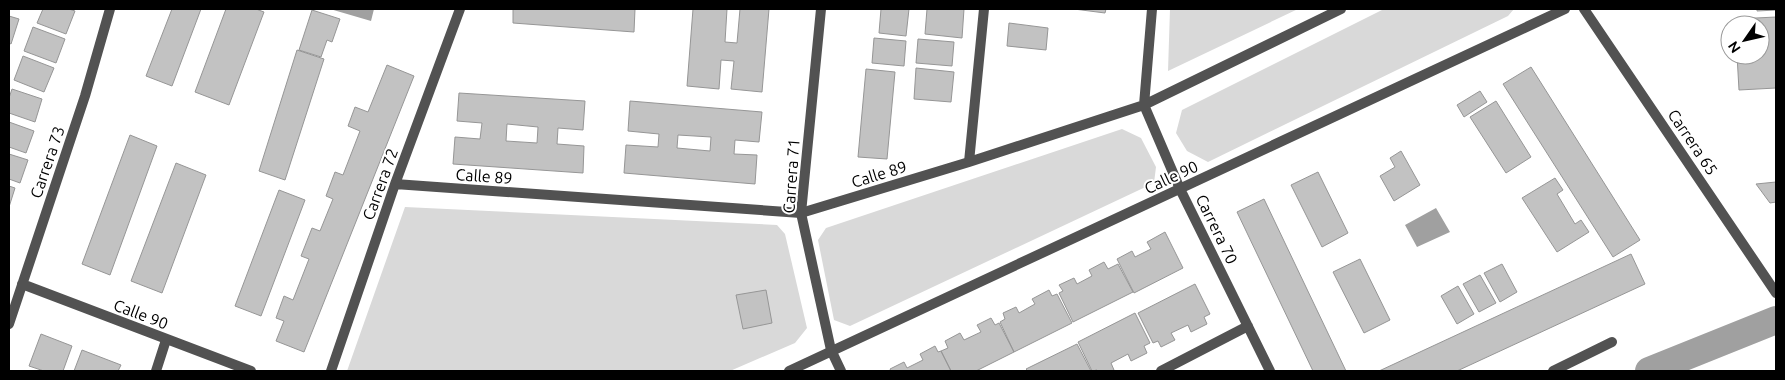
<svg xmlns="http://www.w3.org/2000/svg" width="1785" height="380" font-family="Ubuntu,sans-serif">
<rect width="100%" height="100%" fill="#fff"/>
<path fill="#d9d9d9" d="M1170 9H1298L1168 71Z
M1384 9H1514L1508 16 1208 162 1187 151 1176 133 1182 110Z
M1122 129 1141 138 1156 167 1154 183 850 326 834 320 818 240 826 228Z
M405 207 777 225 785 234 807 328 795 343 730 371H347Z"/>
<path fill="#a0a0a0" d="M330 9H374L371 21Z
M1436 208 1450 232 1417 247 1405 225Z"/>
<g fill="none" stroke-linecap="round" stroke-linejoin="round">
<path stroke="#a0a0a0" stroke-width="28" d="M1649 371 1776 320"/>
</g>
<path fill="#c2c2c2" stroke="#969696" fill-rule="evenodd" d="M43 9H69L75 11 66 34 37 23Z
M172 9H201L172 86 146 76Z
M226 9H256L264 12 229 105 195 92Z
M513 9H635L634 32 513 23Z
M693 9H727L725 42 737 43 740 9H769L762 92 731 89 734 61 721 60 719 89 687 86Z
M881 9H909L906 36 879 33Z
M927 9H964L962 38 925 34Z
M1074 9H1106L1105 13Z
M1757 9H1776V10L1757 11Z
M312 10 340 19 332 42 327 40 321 57 299 50Z
M9 16 19 19 11 44 9 43Z
M1776 17V88L1739 90 1737 55H1760V25H1736V19Z
M1009 23 1048 28 1046 50 1007 46Z
M33 27 65 39 56 63 24 51Z
M874 38 906 41 904 66 872 63Z
M918 39 954 42 952 66 916 63Z
M297 50 324 59 285 180 259 171Z
M23 56 54 68 44 92 14 80Z
M387 65 414 76 304 352 276 341 284 321 276 318 284 296 293 300 309 259 301 256 312 228 320 231 333 199 326 196 335 172 343 175 360 131 348 126 355 107 368 112Z
M1531 67 1640 240 1613 257 1503 84Z
M916 68 954 72 951 102 914 99Z
M866 69 895 72 887 159 858 157Z
M12 89 42 99 35 122 9 113V98Z
M1480 91 1487 102 1464 117 1457 105Z
M459 93 585 101 583 130 558 128 557 144 584 146 583 173 453 164 455 137 480 139 482 123 457 121ZM507 124 538 127 537 143 506 141Z
M630 101 762 112 759 142 735 140 734 154 757 155 755 184 624 173 626 145 658 147 659 134 628 131ZM678 135 711 137 710 151 677 148Z
M1496 101 1531 157 1506 173 1470 117Z
M9 122 34 131 26 153 9 147Z
M130 135 157 146 110 275 82 264Z
M1401 151 1420 185 1394 201 1380 176 1395 167 1390 158Z
M9 154 28 160 20 183 9 179Z
M176 163 206 175 162 293 131 281Z
M1318 172 1348 233 1322 247 1291 185Z
M1555 178 1563 190 1557 194 1575 224 1581 220 1589 232 1557 252 1522 198Z
M1776 182V202L1770 203 1756 184Z
M9 186 15 188 9 207Z
M279 190 305 200 261 316 235 306Z
M1264 199 1346 371H1313L1237 212Z
M1165 232 1183 268 1134 293 1117 259 1132 251 1135 257 1151 249 1147 242Z
M1631 254 1645 284 1457 371H1379Z
M1360 259 1390 320 1364 333 1333 272Z
M1104 262 1108 269 1118 264 1133 292 1073 322 1059 293 1063 291 1059 285 1074 278 1077 284 1092 276 1089 270Z
M1502 264 1517 292 1500 302 1484 273Z
M1480 275 1496 303 1479 312 1463 284Z
M1195 284 1210 314 1204 317 1207 324 1191 332 1188 325 1171 333 1175 340 1161 347 1158 341 1153 343 1138 313Z
M1458 286 1474 314 1457 324 1441 296Z
M766 290 772 323 743 329 736 295Z
M1049 290 1052 296 1057 294 1072 323 1014 352 1000 322 1005 319 1003 313 1016 307 1019 313 1035 304 1032 299Z
M1135 313 1150 343 1144 346 1147 353 1131 361 1128 354 1111 363 1114 370 1111 371H1098L1097 370 1092 371 1078 342Z
M991 318 995 325 999 323 1014 352 976 371H951L941 351 948 348 945 341 960 333 964 340 981 332 977 325Z
M41 334 72 346 63 371H44L29 366Z
M1077 344 1091 371H1028L1026 369Z
M935 346 938 352 941 351 951 371H891L890 369 904 362 907 368 923 360 920 354Z
M82 350 121 365 118 371H74Z"/>
<g fill="none" stroke-linecap="round" stroke-linejoin="round">
<path stroke="#525252" stroke-width="10" d="M1152 9 1144 105 1180 189 1270 371
M969 162 984 9
M395 184 801 213 969 162 1144 105 1341 9
M22 284 251 371
M9 324 85 96 110 9
M156 371 166 340
M331 371 395 184 460 9
M789 371 1565 9
M1161 371 1248 326
M1553 371 1612 342"/>
<path stroke="#525252" stroke-width="10" d="M821 9 801 213 831 350 841 371
M1584 9 1776 293"/>
</g>
<g text-anchor="middle" stroke-width="4" stroke-linejoin="round" paint-order="stroke">
<g font-size="16" fill="#000" stroke="#fff">
<text transform="translate(1693 142) rotate(56)" y="6">Carrera 65</text>
<text transform="translate(47 162) rotate(-71)" y="6">Carrera 73</text>
<text transform="translate(879 174) rotate(-17)" y="6">Calle 89</text>
<text transform="translate(484 176) rotate(4)" y="6">Calle 89</text>
<text transform="translate(791 176) rotate(-86)" y="6">Carrera 71</text>
<text transform="translate(1171 177) rotate(-25)" y="6">Calle 90</text>
<text transform="translate(380 184) rotate(-70)" y="6">Carrera 72</text>
<text transform="translate(1217 229) rotate(64)" y="6">Carrera 70</text>
<text transform="translate(141 314) rotate(21)" y="6">Calle 90</text>
</g>
</g>
<rect width="1785" height="380" fill="none" stroke="#000000" stroke-width="20"/>
<g transform="translate(1745 40) rotate(236)"><circle r="24" fill="#ffffff" stroke="#999999"/>
<path d="M0-4L9 19L0 12L-9 19Z" fill="#000000"/>
<text y="-8" font-size="14" font-weight="bold" text-anchor="middle" fill="#000000">N</text>
</g>
</svg>
